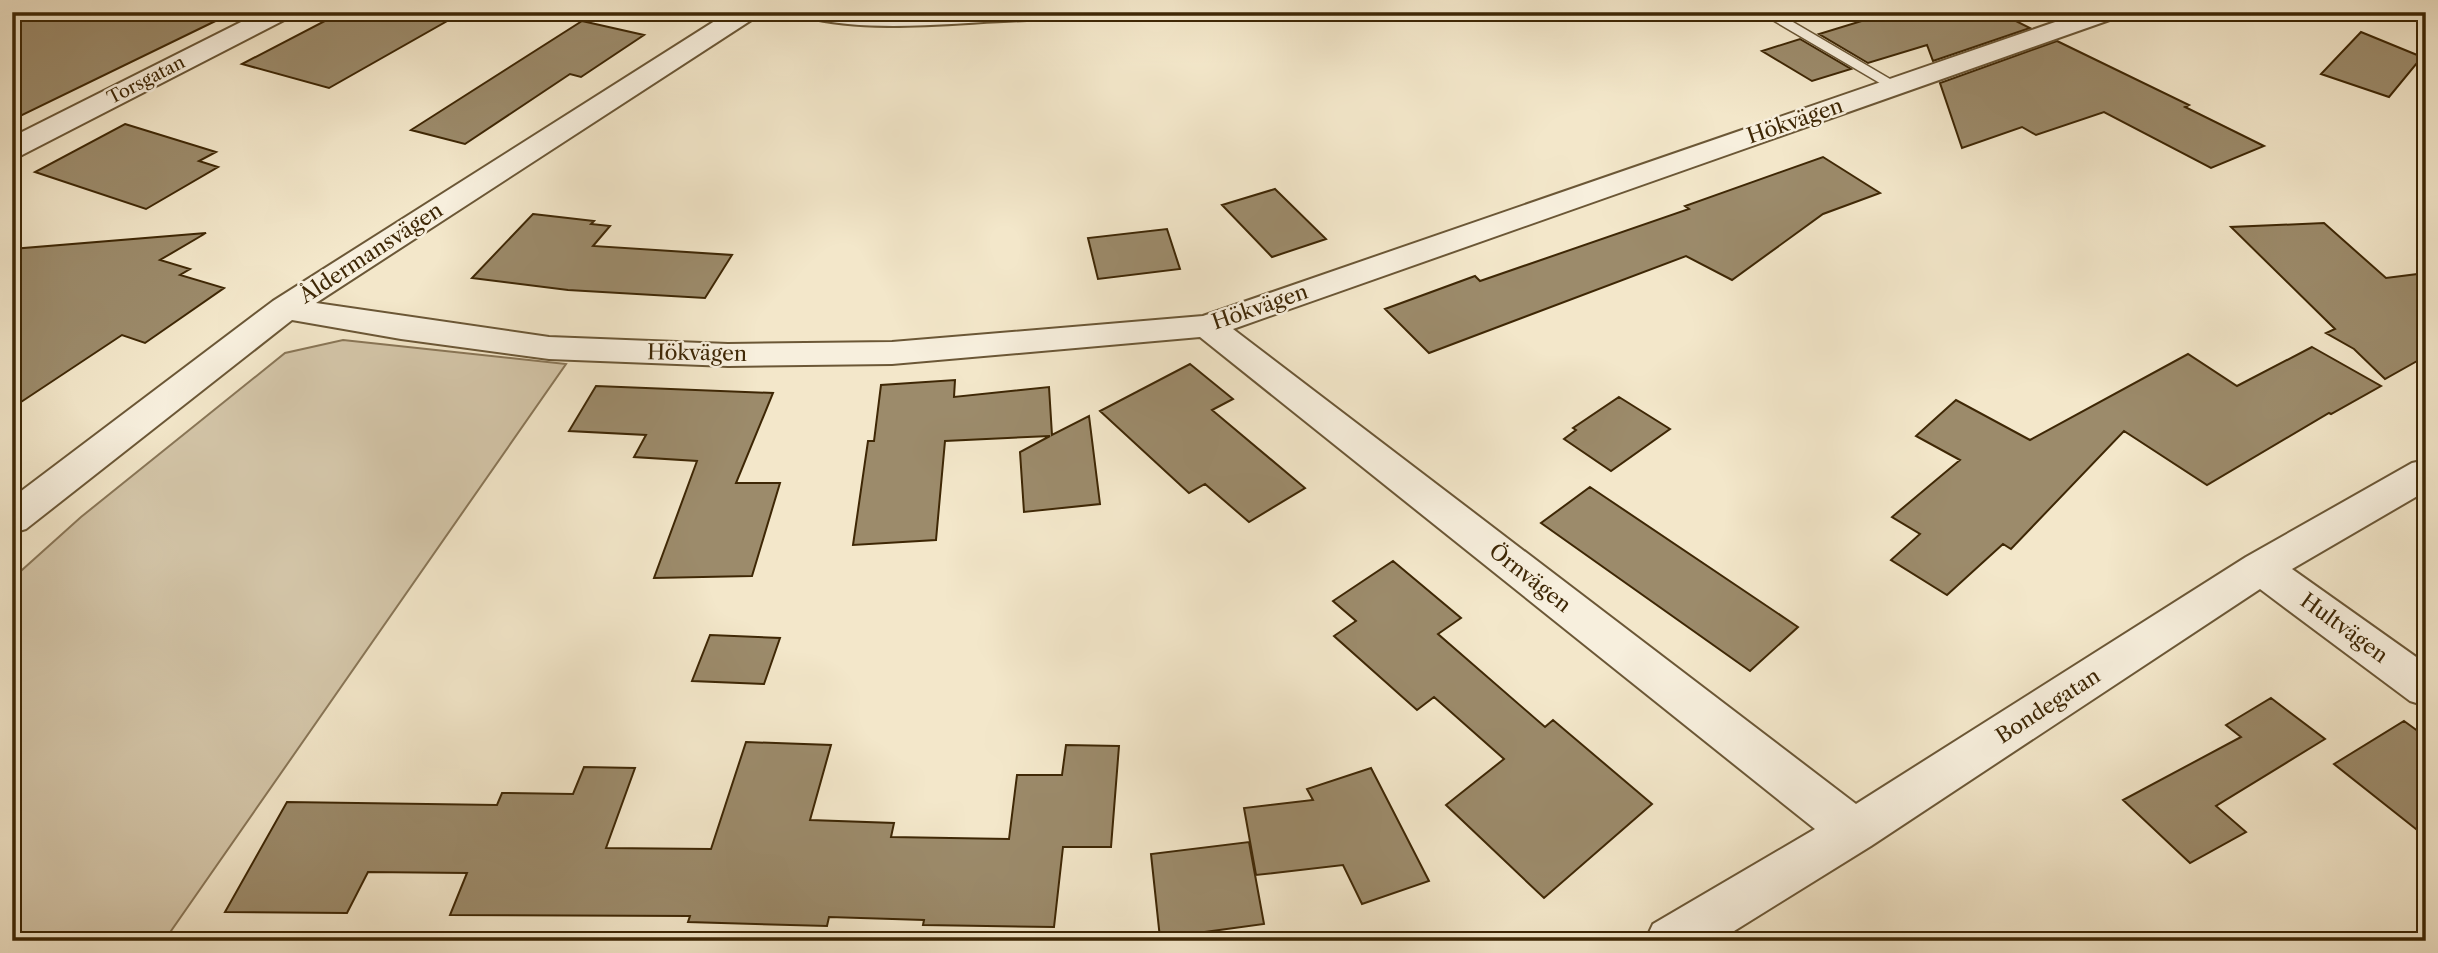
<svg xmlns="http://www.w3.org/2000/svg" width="2438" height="953" font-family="'Libre Caslon Text',serif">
<rect width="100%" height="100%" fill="#f3e7ca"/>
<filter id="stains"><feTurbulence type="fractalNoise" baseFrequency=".00286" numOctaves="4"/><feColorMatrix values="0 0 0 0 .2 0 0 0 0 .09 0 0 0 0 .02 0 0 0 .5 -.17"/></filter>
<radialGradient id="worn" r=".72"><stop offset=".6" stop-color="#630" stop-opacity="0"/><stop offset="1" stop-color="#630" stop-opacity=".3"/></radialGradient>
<path fill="#d4c6a9" stroke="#897657" stroke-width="2" d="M343 340 566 364 164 941H12V579L81 517 285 353Z"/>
<path fill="#9c8b6b" stroke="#3e2705" stroke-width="2" d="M12 12H234L12 120Z
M342 12H463L329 88 242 64Z
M1891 12H1998L2030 28 1933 61 1927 45 1868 63 1819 34Z
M582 21 644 35 581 77 570 74 465 144 411 130Z
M2361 32 2422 57 2389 97 2321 74Z
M1800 39 1851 69 1812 81 1762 51Z
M2057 41 2189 105 2185 107 2264 146 2211 168 2104 112 2036 135 2022 127 1962 148 1940 83Z
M125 124 216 152 199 161 218 167 146 209 35 172Z
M1823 157 1880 193 1823 214 1732 280 1686 256 1429 353 1385 309 1475 276 1480 281 1689 209 1685 206Z
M1275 189 1326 239 1272 257 1222 205Z
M533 214 594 221 591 224 610 226 593 246 732 255 705 298 568 290 472 278Z
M2324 223 2386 278 2426 273V356L2385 379 2354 349 2326 333 2335 329 2231 227Z
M1167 229 1180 269 1098 279 1088 238Z
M206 233 160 260 190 269 180 275 224 288 145 343 122 335 12 408V249Z
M2312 347 2381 386 2331 414 2329 413 2207 485 2124 431 2011 549 2003 544 1947 595 1891 560 1920 534 1892 517 1960 460 1916 436 1956 400 2030 440 2188 354 2237 386Z
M1190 364 1233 399 1212 410 1305 488 1249 522 1205 484 1189 493 1100 411Z
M955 380 954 397 1049 387 1052 435 1089 416 1100 504 1024 512 1020 452 1050 436 945 441 936 540 853 545 868 441H874L881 385Z
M596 386 773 393 736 483H780L752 576 654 578 697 461 634 457 646 435 569 431Z
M1619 397 1670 429 1611 471 1564 439 1576 430 1573 428Z
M1590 487 1798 627 1750 671 1541 523Z
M1393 561 1461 618 1438 634 1545 727 1553 720 1652 804 1544 898 1446 805 1504 759 1434 697 1417 710 1334 636 1356 621 1333 601Z
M710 635 780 638 764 684 692 681Z
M2271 698 2325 739 2216 806 2246 832 2190 863 2123 800 2241 737 2226 725Z
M2404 721 2426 737V837L2334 764Z
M746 742 831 745 810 820 894 823 891 837 1009 839 1017 775H1062L1066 745 1119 746 1111 847H1063L1054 927 923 925 924 920 829 917 827 926 688 922 690 916 450 915 467 873 368 872 347 913 225 912 287 802 497 805 502 793 573 794 584 767 635 768 606 848 711 849Z
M1371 768 1429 881 1362 904 1343 865 1256 875 1244 808 1313 800 1307 789Z
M1249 842 1264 924 1160 938 1151 854Z"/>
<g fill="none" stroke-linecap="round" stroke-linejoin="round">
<g stroke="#6b5736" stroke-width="3">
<path id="lane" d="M1759 12H1776L1902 86 1895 90 1890 89Z"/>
</g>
<g stroke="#6b5736" stroke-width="4">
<path id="street" d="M261 12H294L290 17 22 155 12 158V137Z
M729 12H760L756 17 316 303 549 337 728 344 892 342 1203 316 2084 12H2122L2118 17 1233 329 1856 804 2246 557 2412 463 2426 460V491L2292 569 2426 664V706L2410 701 2260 589 1871 846 1718 941H1645L1653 924 1815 829 1200 337 892 364 728 366 549 359 401 339 292 320 26 529 12 533V498L273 301Z
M801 12H1040L1036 17 1027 20C957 22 874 34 805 17Z"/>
</g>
<use href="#lane" fill="#f7efdd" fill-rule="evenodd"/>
<use href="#street" fill="#f7efdd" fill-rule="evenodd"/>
</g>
<g text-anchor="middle" stroke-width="5" stroke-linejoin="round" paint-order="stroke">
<g font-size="18" fill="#3e2705" stroke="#f7efdd">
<text transform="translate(146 80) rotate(-27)" y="6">Torsgatan</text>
</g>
<g font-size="21" fill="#3e2705" stroke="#f7efdd">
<text transform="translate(1795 121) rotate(-19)" y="7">Hökvägen</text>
<text transform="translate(371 253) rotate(-33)" y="7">Åldermansvägen</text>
<text transform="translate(1260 307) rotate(-19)" y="7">Hökvägen</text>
<text transform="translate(697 353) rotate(1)" y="7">Hökvägen</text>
<text transform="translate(1530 578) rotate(38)" y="7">Örnvägen</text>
<text transform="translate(2344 628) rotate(36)" y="7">Hultvägen</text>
<text transform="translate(2048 706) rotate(-33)" y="7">Bondegatan</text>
</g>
</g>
<rect width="2438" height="953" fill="none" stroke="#f3e7ca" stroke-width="42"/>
<rect x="14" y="14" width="2410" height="925" fill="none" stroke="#3e2705" stroke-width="3.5"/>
<rect x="21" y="21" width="2396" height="911" fill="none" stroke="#3e2705" stroke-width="2"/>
<rect width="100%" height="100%" filter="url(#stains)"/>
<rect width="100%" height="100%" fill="url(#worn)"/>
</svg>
